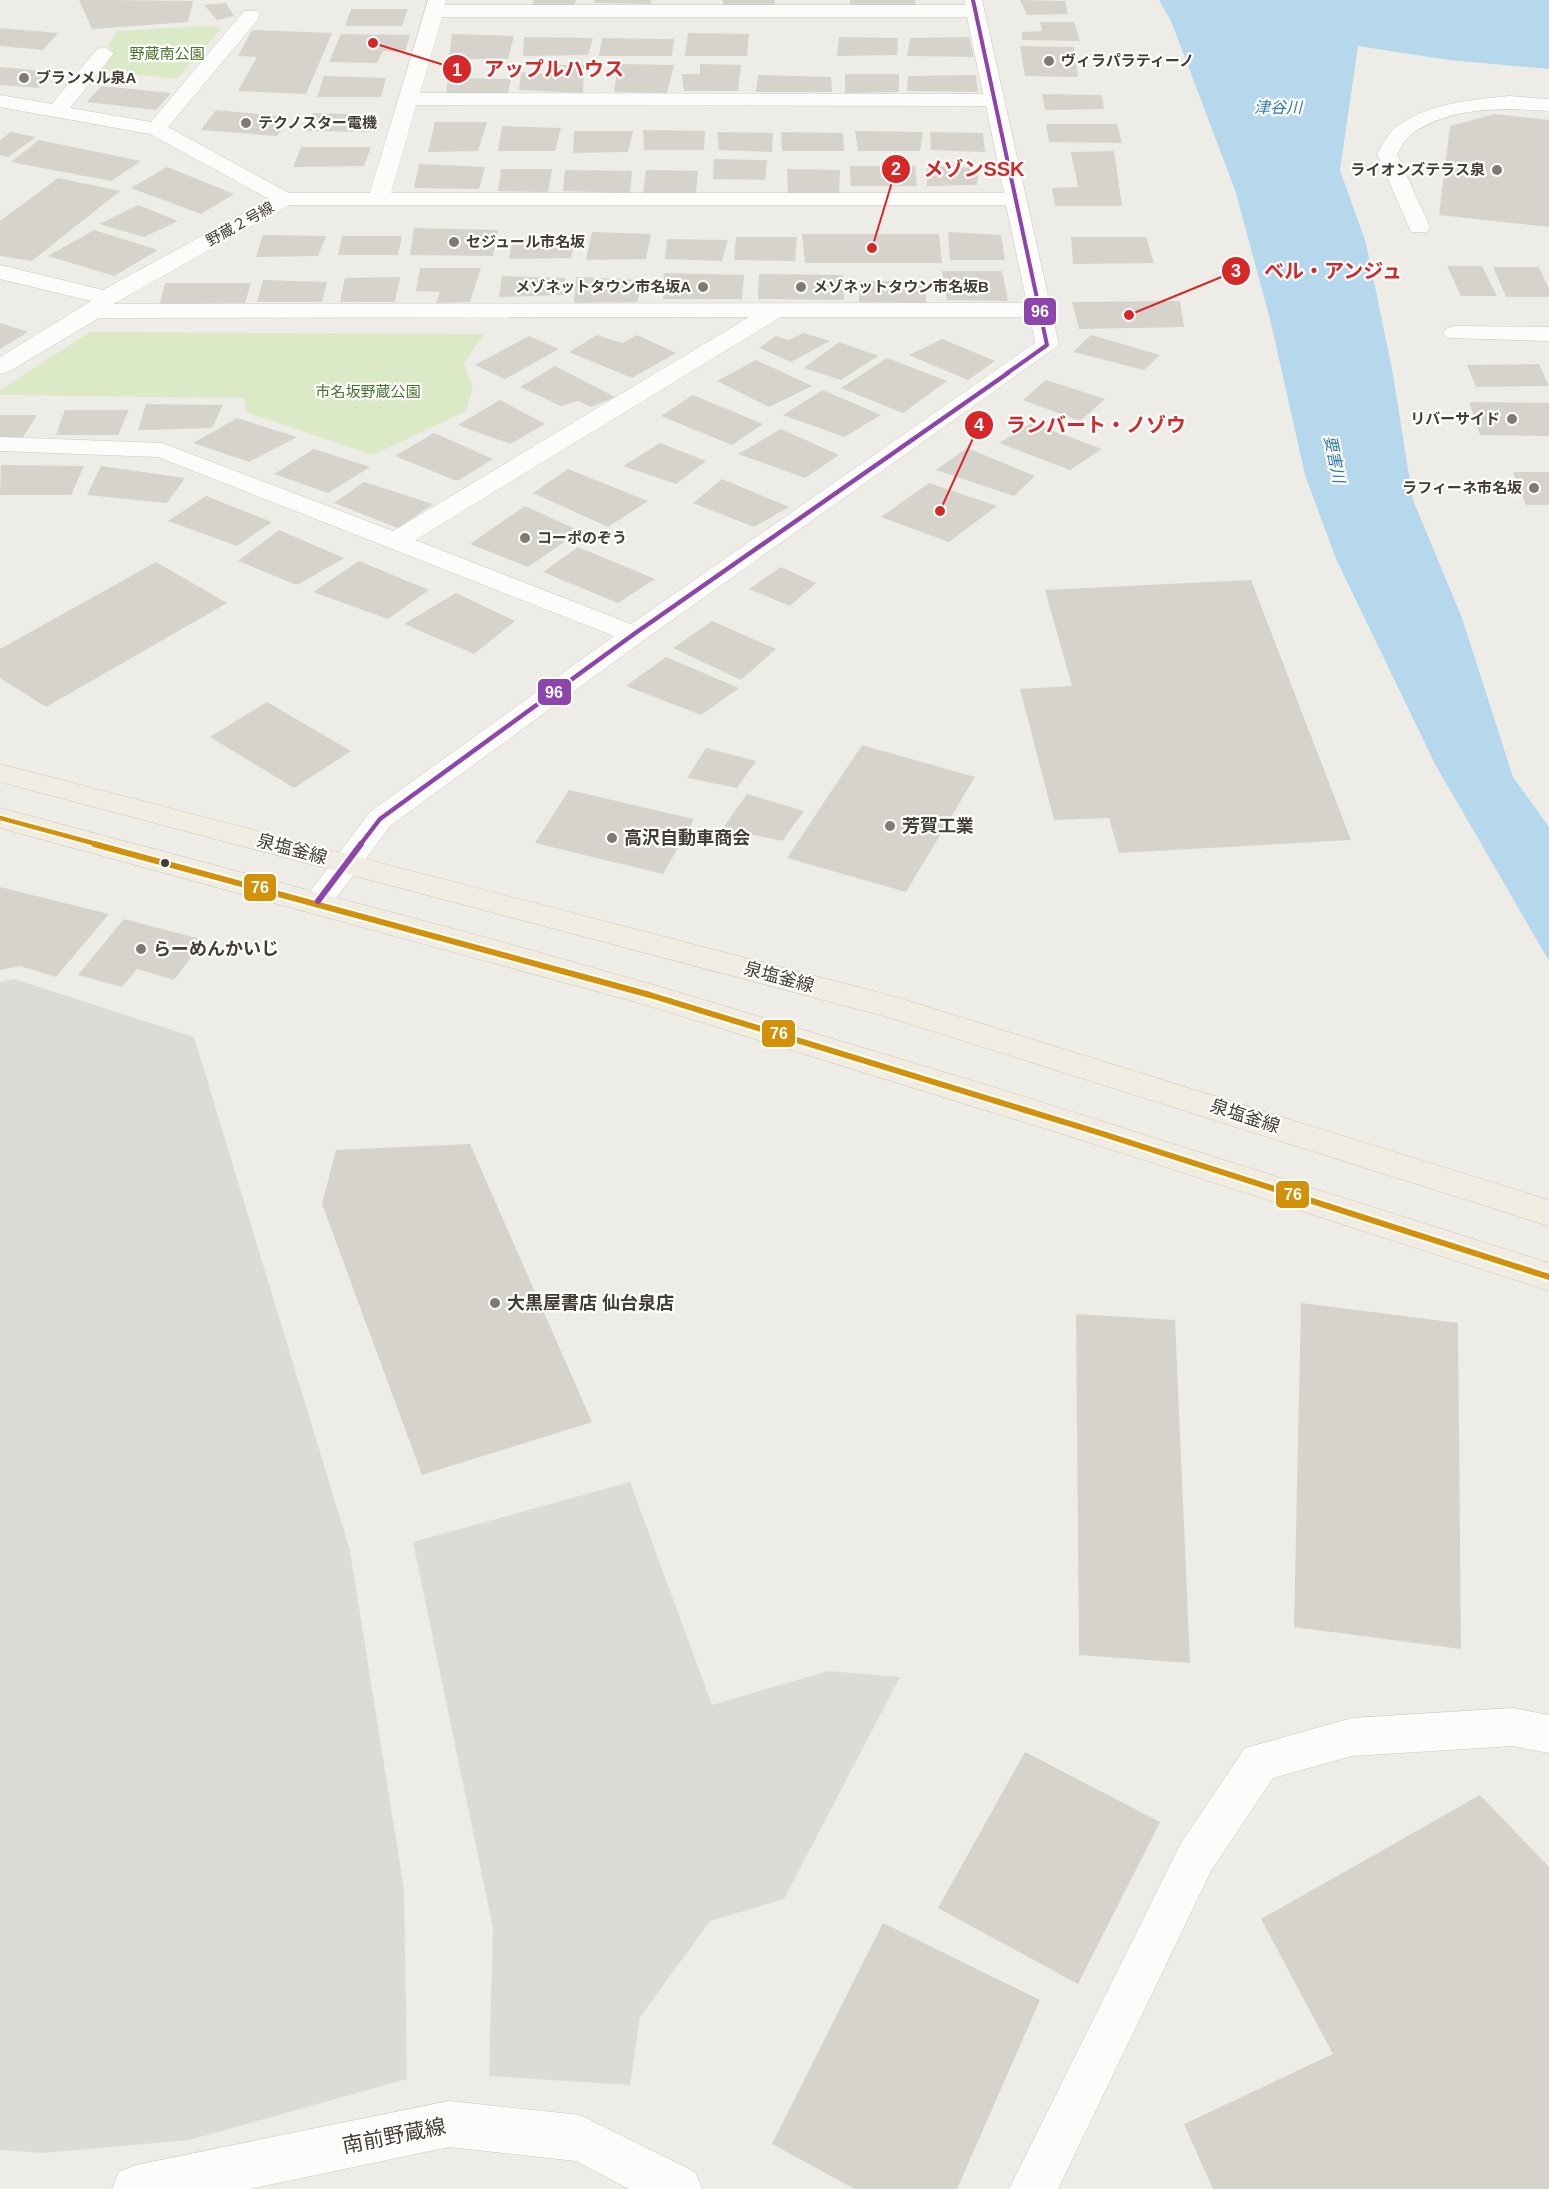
<svg xmlns="http://www.w3.org/2000/svg" width="1549" height="2189" font-family="Helvetica,'Noto Sans JP',sans-serif">
<rect width="100%" height="100%" fill="#eeece6"/>
<path fill="#dce9c6" d="M208 26 222 28 177 79 102 70 114 53 107 47 117 31Z
M90 332 484 334 464 363 473 388 466 411 373 455 246 412 244 398 0 395V390Z"/>
<path fill="#dddbd6" d="M14 979 194 1037 350 1551 404 1890 407 2079 189 2140 43 2153 0 2150V982Z
M630 1482 712 1705 828 1671 900 1677 784 1899 710 1921 640 2017 630 2085 489 2076 493 1928 413 1542Z"/>
<path fill="#b6d8ec" d="M1159 0H1549V69L1449 60 1358 46 1340 170 1366 243 1392 369 1413 500 1462 618 1513 777 1549 827V961L1435 764 1336 559 1305 475 1270 319 1235 190 1171 21Z"/>
<path fill="#d6d3cd" d="M79 0H108L193 1 188 22 92 29Z
M533 0H576L574 6 533 5Z
M595 0H651V4L594 3Z
M723 0H775L774 5H723Z
M850 0H915L916 5 850 6Z
M1020 0 1065 1 1068 14 1027 15Z
M226 3 234 16 217 20 204 5Z
M351 9H408L402 26H345Z
M1040 22H1074L1080 41 1022 40V32L1042 31Z
M0 28 58 33 43 50 0 46Z
M252 30 332 33 306 94 238 91 257 57 238 56Z
M688 33 749 34 747 56H685Z
M341 34 410 35 405 52 383 51 377 63 329 62Z
M452 34 514 36 508 59H449Z
M524 37 593 38 588 55 523 56Z
M839 37 898 38 897 55 837 56Z
M969 37 974 57 907 56 910 38Z
M602 38 674 39 672 56H599Z
M1020 46 1074 47 1078 77 1025 76Z
M618 64 674 65 667 93 614 92Z
M700 64 741 65 738 91H684L682 74H700Z
M549 65H584L583 93 519 90 521 72 547 74Z
M0 67 54 72 38 88 0 85Z
M845 74H899V92L845 93Z
M758 75 831 77 832 92H756Z
M976 75 978 92 907 91 908 76Z
M324 76 386 78 381 97H317Z
M448 78 511 79 508 93 446 94Z
M101 86 171 93 156 110 87 102Z
M1042 94 1102 95 1104 109 1045 110Z
M216 110 290 117 277 136 201 130Z
M313 113 378 115 371 132 306 131Z
M1495 114 1549 120V227L1439 215 1450 126Z
M435 122H487L478 151 428 152Z
M1046 124H1117L1122 143 1049 142Z
M502 126 561 128 555 151H498Z
M643 130 705 131 704 150H644Z
M574 131H633L628 152 573 153Z
M855 131 923 132 920 151H858Z
M11 132 36 137 8 157 0 155V140Z
M717 132 773 133 772 152 719 150Z
M781 132 843 133 844 151H782Z
M930 132 983 133 985 152 931 150Z
M39 140 141 161 111 181 11 162Z
M301 147H371L364 166 293 167Z
M1114 151 1122 206H1055L1052 188 1078 187 1071 152Z
M714 159 767 160 765 180 713 179Z
M419 164 485 167 479 189 414 188Z
M850 166H915L917 186H851Z
M927 166 979 168 977 185 927 186Z
M167 167 234 194 201 214 131 188Z
M501 169H552L548 192 498 191Z
M787 169 840 170 839 193H788Z
M565 170 632 171 630 193 563 191Z
M646 170 698 171 696 193 643 194Z
M58 178 120 191 32 261 0 256V221Z
M138 205 178 221 144 237 99 224Z
M414 228 498 230 493 256 410 255Z
M94 230 158 250 114 276 48 256Z
M592 232 651 234 646 259 586 260Z
M948 232 1001 235 1005 260H950Z
M802 234H939L942 263H805Z
M263 235 326 236 318 256 256 257Z
M342 236H402L398 255H338Z
M736 237H797L795 261 734 260Z
M1071 237H1146L1154 263 1073 264Z
M513 238H575L571 258 509 259Z
M667 239 728 240 722 261 665 259Z
M1447 266H1482L1497 296H1461Z
M1493 267H1539L1549 289V297H1506Z
M420 268H481L470 302 436 303 440 292 416 291Z
M942 271H1002L1008 301 947 300Z
M664 273 744 275 742 299H663Z
M759 274 843 275 844 300 758 299Z
M502 276 565 278 564 295 499 297Z
M400 277 395 302H340L345 278Z
M576 277 644 280 637 302 574 303Z
M263 280 327 282 322 302H257Z
M859 281H926V303L859 302Z
M165 283H251L245 303 160 304Z
M1180 301 1184 327 1079 329 1072 302Z
M0 323 28 332 0 349Z
M804 333 830 341 791 362 759 348 776 336 788 340Z
M597 335 622 343 637 335 676 353 632 378 569 352Z
M1091 335 1160 355 1144 370 1073 352Z
M529 336 559 349 505 379 475 365Z
M942 339 995 361 968 380 909 355Z
M839 342 878 356 841 380 804 368Z
M887 358 947 381 903 413 841 388Z
M756 360 812 386 769 407 717 381Z
M1539 364 1549 386 1476 387 1467 365Z
M555 366 615 397 591 407 578 401 561 406 520 387Z
M1046 380 1105 399 1080 421 1023 400Z
M823 390 881 415 844 437 783 415Z
M693 395 763 424 732 445 661 416Z
M500 400 545 424 510 444 458 425Z
M1469 402 1549 403V436L1480 435Z
M146 404 223 405 212 428 138 430Z
M65 410H129L118 435H56Z
M0 415H37L23 437H0Z
M237 418 297 437 249 462 193 443Z
M1032 423 1102 449 1070 470 999 443Z
M781 429 839 455 805 478 738 454Z
M434 433 493 459 457 481 395 456Z
M660 443 706 461 676 484 623 466Z
M967 448 1035 476 1014 496 936 470Z
M314 449 370 467 328 493 274 474Z
M1 465 84 466 71 495H0Z
M101 466 185 478 167 503 87 495Z
M568 469 648 501 608 527 533 493Z
M1513 472H1549V505H1526Z
M722 479 789 507 754 527 693 503Z
M364 482 433 504 398 528 334 503Z
M929 483 997 506 949 542 881 517Z
M206 496 272 522 237 546 168 521Z
M525 506 580 531 528 567 470 544Z
M279 530 344 558 297 585 238 561Z
M578 547 655 579 618 603 543 572Z
M359 561 429 590 388 619 313 592Z
M156 562 227 603 46 707 0 678V649Z
M781 567 816 583 790 606 749 589Z
M1251 580 1351 840 1119 853 1109 818 1054 820 1020 689 1072 686 1045 590Z
M456 593 515 621 474 654 404 624Z
M712 621 776 649 741 680 673 648Z
M666 657 739 688 701 715 626 686Z
M267 702 351 751 294 788 210 737Z
M862 745 975 777 906 892 787 858Z
M706 748 756 761 737 788 687 778Z
M569 790 694 819 663 874 535 843Z
M747 794 804 811 782 841 723 828Z
M0 887 109 914 56 977 20 966 0 970Z
M124 919 204 940 174 980 137 969 122 987 78 975Z
M470 1144 592 1422 422 1475 322 1204 336 1150Z
M1301 1303 1458 1323 1461 1649 1294 1627Z
M1076 1314 1175 1320 1190 1663 1079 1655Z
M1025 1752 1160 1822 1078 1984 938 1908Z
M1480 1795 1549 1867V2189H1213L1184 2124 1333 2054 1261 1919Z
M883 1923 1040 2000 957 2189H855L772 2144Z"/>
<g fill="none" stroke-linecap="round" stroke-linejoin="round">
<g stroke="#cbc8c2" stroke-width="1">
<path id="service" d="M1455 326 1549 327V341L1447 338 1443 333 1447 328Z"/>
</g>
<g stroke="#cbc8c2" stroke-width="1">
<path id="minor" d="M428 0H446L445 5H965L964 0H982L1059 345 644 640 390 826 329 908 318 911 307 908 303 901 370 812 614 636 158 457 0 451V437L162 443 393 531 749 317 99 318 8 372 0 374V357L91 301 0 279V265L103 290 269 199 150 134 0 107V95L52 104 97 49 104 47 114 53 70 108 151 122 244 11H258L260 15 258 19 168 127 289 193H370ZM442 17H967L983 94 420 93ZM416 105 986 106 1004 193H391ZM289 205H1006L1027 303 113 304ZM781 317H1030L1035 343 631 624 415 540Z
M1509 96 1549 99V111C1502 108 1450 106 1410 135 1405 139 1401 148 1397 154L1430 227 1427 232H1411L1377 154C1382 146 1388 133 1396 127 1429 103 1470 100 1509 96Z
M1513 1708 1549 1715V1753L1513 1746 1352 1756 1273 1778 1211 1871 1058 2189H1009L1181 1843 1245 1748 1352 1718Z
M449 2101 580 2115 695 2172 702 2189H629L576 2161 449 2147 249 2189H112L119 2172 136 2165Z"/>
</g>
<g stroke="#d0c7b3" stroke-width="1">
<path id="primary" d="M0 764 896 997 1549 1200V1226L891 1018 0 782Z
M0 808 488 938 661 987 1000 1089 1549 1263V1291L1088 1142 639 1003 0 828Z"/>
</g>
<use href="#service" fill="#fcfcfb" fill-rule="evenodd"/>
<use href="#minor" fill="#fcfcfb" fill-rule="evenodd"/>
<use href="#primary" fill="#f1ece2" fill-rule="evenodd"/>
<g stroke="#fff" stroke-width="8">
<path id="bus-1-far1" d="M0 818 100 845"/>
</g>
<g stroke="#fff" stroke-width="10">
<path id="bus-1" d="M94 844 650 995 1100 1133 1549 1277"/>
</g>
<g stroke="#fff" stroke-width="7">
<path id="bus-2-far2" d="M973 0 1047 345 1006 374"/>
</g>
<g stroke="#fff" stroke-width="8">
<path id="bus-2-far1" d="M360 845 380 819 634 634 1008 373"/>
</g>
<g stroke="#fff" stroke-width="10">
<path id="bus-2" d="M318 901 361 844"/>
</g>
<use href="#bus-1-far1" stroke="#d3910a" stroke-width="4.5"/>
<use href="#bus-1" stroke="#d3910a" stroke-width="6"/>
<use href="#bus-2-far2" stroke="#8e44ad" stroke-width="4"/>
<use href="#bus-2-far1" stroke="#8e44ad" stroke-width="4.5"/>
<use href="#bus-2" stroke="#8e44ad" stroke-width="6"/>
</g>
<g fill="#7f7a72" stroke="#fff" stroke-width="2">
<circle cx="1049" cy="61" r="6"/>
<circle cx="24" cy="78" r="6"/>
<circle cx="246" cy="123" r="6"/>
<circle cx="1497" cy="170" r="6"/>
<circle cx="454" cy="242" r="6"/>
<circle cx="703" cy="287" r="6"/>
<circle cx="801" cy="287" r="6"/>
<circle cx="1512" cy="419" r="6"/>
<circle cx="1534" cy="488" r="6"/>
<circle cx="525" cy="538" r="6"/>
<circle cx="890" cy="826" r="6"/>
<circle cx="612" cy="838" r="6"/>
<circle cx="141" cy="949" r="6"/>
<circle cx="495" cy="1303" r="6"/>
</g>
<circle fill="#433d33" stroke="#fff" stroke-width="2" cx="165" cy="863" r="5"/>
<g text-anchor="middle" stroke-width="4.5" stroke-linejoin="round" paint-order="stroke">
<g font-size="15" fill="#467428" stroke="#fff">
<text x="167" y="59">野蔵南公園</text>
<text x="368" y="397">市名坂野蔵公園</text>
</g>
<g font-size="15" font-weight="bold" fill="#433d33" stroke="#fff" text-anchor="start">
<text x="1061" y="66">ヴィラパラティーノ</text>
<text x="36" y="83">ブランメル泉A</text>
<text x="258" y="128">テクノスター電機</text>
<text x="1485" y="175" text-anchor="end">ライオンズテラス泉</text>
<text x="466" y="247">セジュール市名坂</text>
<text x="691" y="292" text-anchor="end">メゾネットタウン市名坂A</text>
<text x="813" y="292">メゾネットタウン市名坂B</text>
<text x="1500" y="424" text-anchor="end">リバーサイド</text>
<text x="1522" y="493" text-anchor="end">ラフィーネ市名坂</text>
<text x="537" y="543">コーポのぞう</text>
</g>
<g font-size="15" fill="#433d33" stroke="#fff">
<text transform="translate(240 224) rotate(-29)" y="5">野蔵２号線</text>
</g>
<g font-size="16" font-style="italic" fill="#2e7aae" stroke="#fff">
<text x="1278" y="113">津谷川</text>
<text transform="translate(1335 459) rotate(78)" y="6">要害川</text>
</g>
<g font-size="18" font-weight="bold" fill="#433d33" stroke="#fff" text-anchor="start">
<text x="902" y="832">芳賀工業</text>
<text x="624" y="844">高沢自動車商会</text>
<text x="153" y="955">らーめんかいじ</text>
<text x="507" y="1309">大黒屋書店 仙台泉店</text>
</g>
<g font-size="18" fill="#433d33" stroke="#fff">
<text transform="translate(292 849) rotate(15)" y="6">泉塩釜線</text>
<text transform="translate(779 977) rotate(15)" y="6">泉塩釜線</text>
<text transform="translate(1245 1116) rotate(18)" y="6">泉塩釜線</text>
</g>
<g font-size="21" fill="#433d33" stroke="#fff">
<text transform="translate(394 2136) rotate(-11)" y="7">南前野蔵線</text>
</g>
</g>
<path fill="none" stroke="#d62828" stroke-width="2" d="M373 43L457 69M872 248L896 169M1129 315L1236 271M940 511L979 425"/>
<g fill="#d62828" stroke="#fff" stroke-width="2">
<circle cx="373" cy="43" r="6"/>
<circle cx="872" cy="248" r="6"/>
<circle cx="1129" cy="315" r="6"/>
<circle cx="940" cy="511" r="6"/>
<circle cx="457" cy="69" r="15"/>
<circle cx="896" cy="169" r="15"/>
<circle cx="1236" cy="271" r="15"/>
<circle cx="979" cy="425" r="15"/>
</g>
<g font-size="18" text-anchor="middle" font-weight="bold" fill="#fff">
<text x="457" y="76">1</text>
<text x="896" y="175">2</text>
<text x="1236" y="277">3</text>
<text x="979" y="431">4</text>
</g>
<g font-size="20" text-anchor="middle" font-weight="bold" fill="#d62828" stroke="#fff" stroke-width="4.5" stroke-linejoin="round" paint-order="stroke">
<text x="554" y="76">アップルハウス</text>
<text x="974" y="176">メゾンSSK</text>
<text x="1333" y="278">ベル・アンジュ</text>
<text x="1096" y="432">ランバート・ノゾウ</text>
</g>
<g stroke="#fff" stroke-width="2">
<rect x="1023" y="297" width="34" height="29" rx="6" fill="#8e44ad"/>
<rect x="537" y="678" width="35" height="28" rx="6" fill="#8e44ad"/>
<rect x="243" y="873" width="34" height="29" rx="6" fill="#d3910a"/>
<rect x="761" y="1019" width="35" height="29" rx="6" fill="#d3910a"/>
<rect x="1275" y="1180" width="35" height="29" rx="6" fill="#d3910a"/>
</g>
<g font-size="16" text-anchor="middle" font-weight="bold" fill="#fff">
<text x="1040" y="317">96</text>
<text x="554" y="698">96</text>
<text x="260" y="893">76</text>
<text x="779" y="1039">76</text>
<text x="1293" y="1200">76</text>
</g>
</svg>
